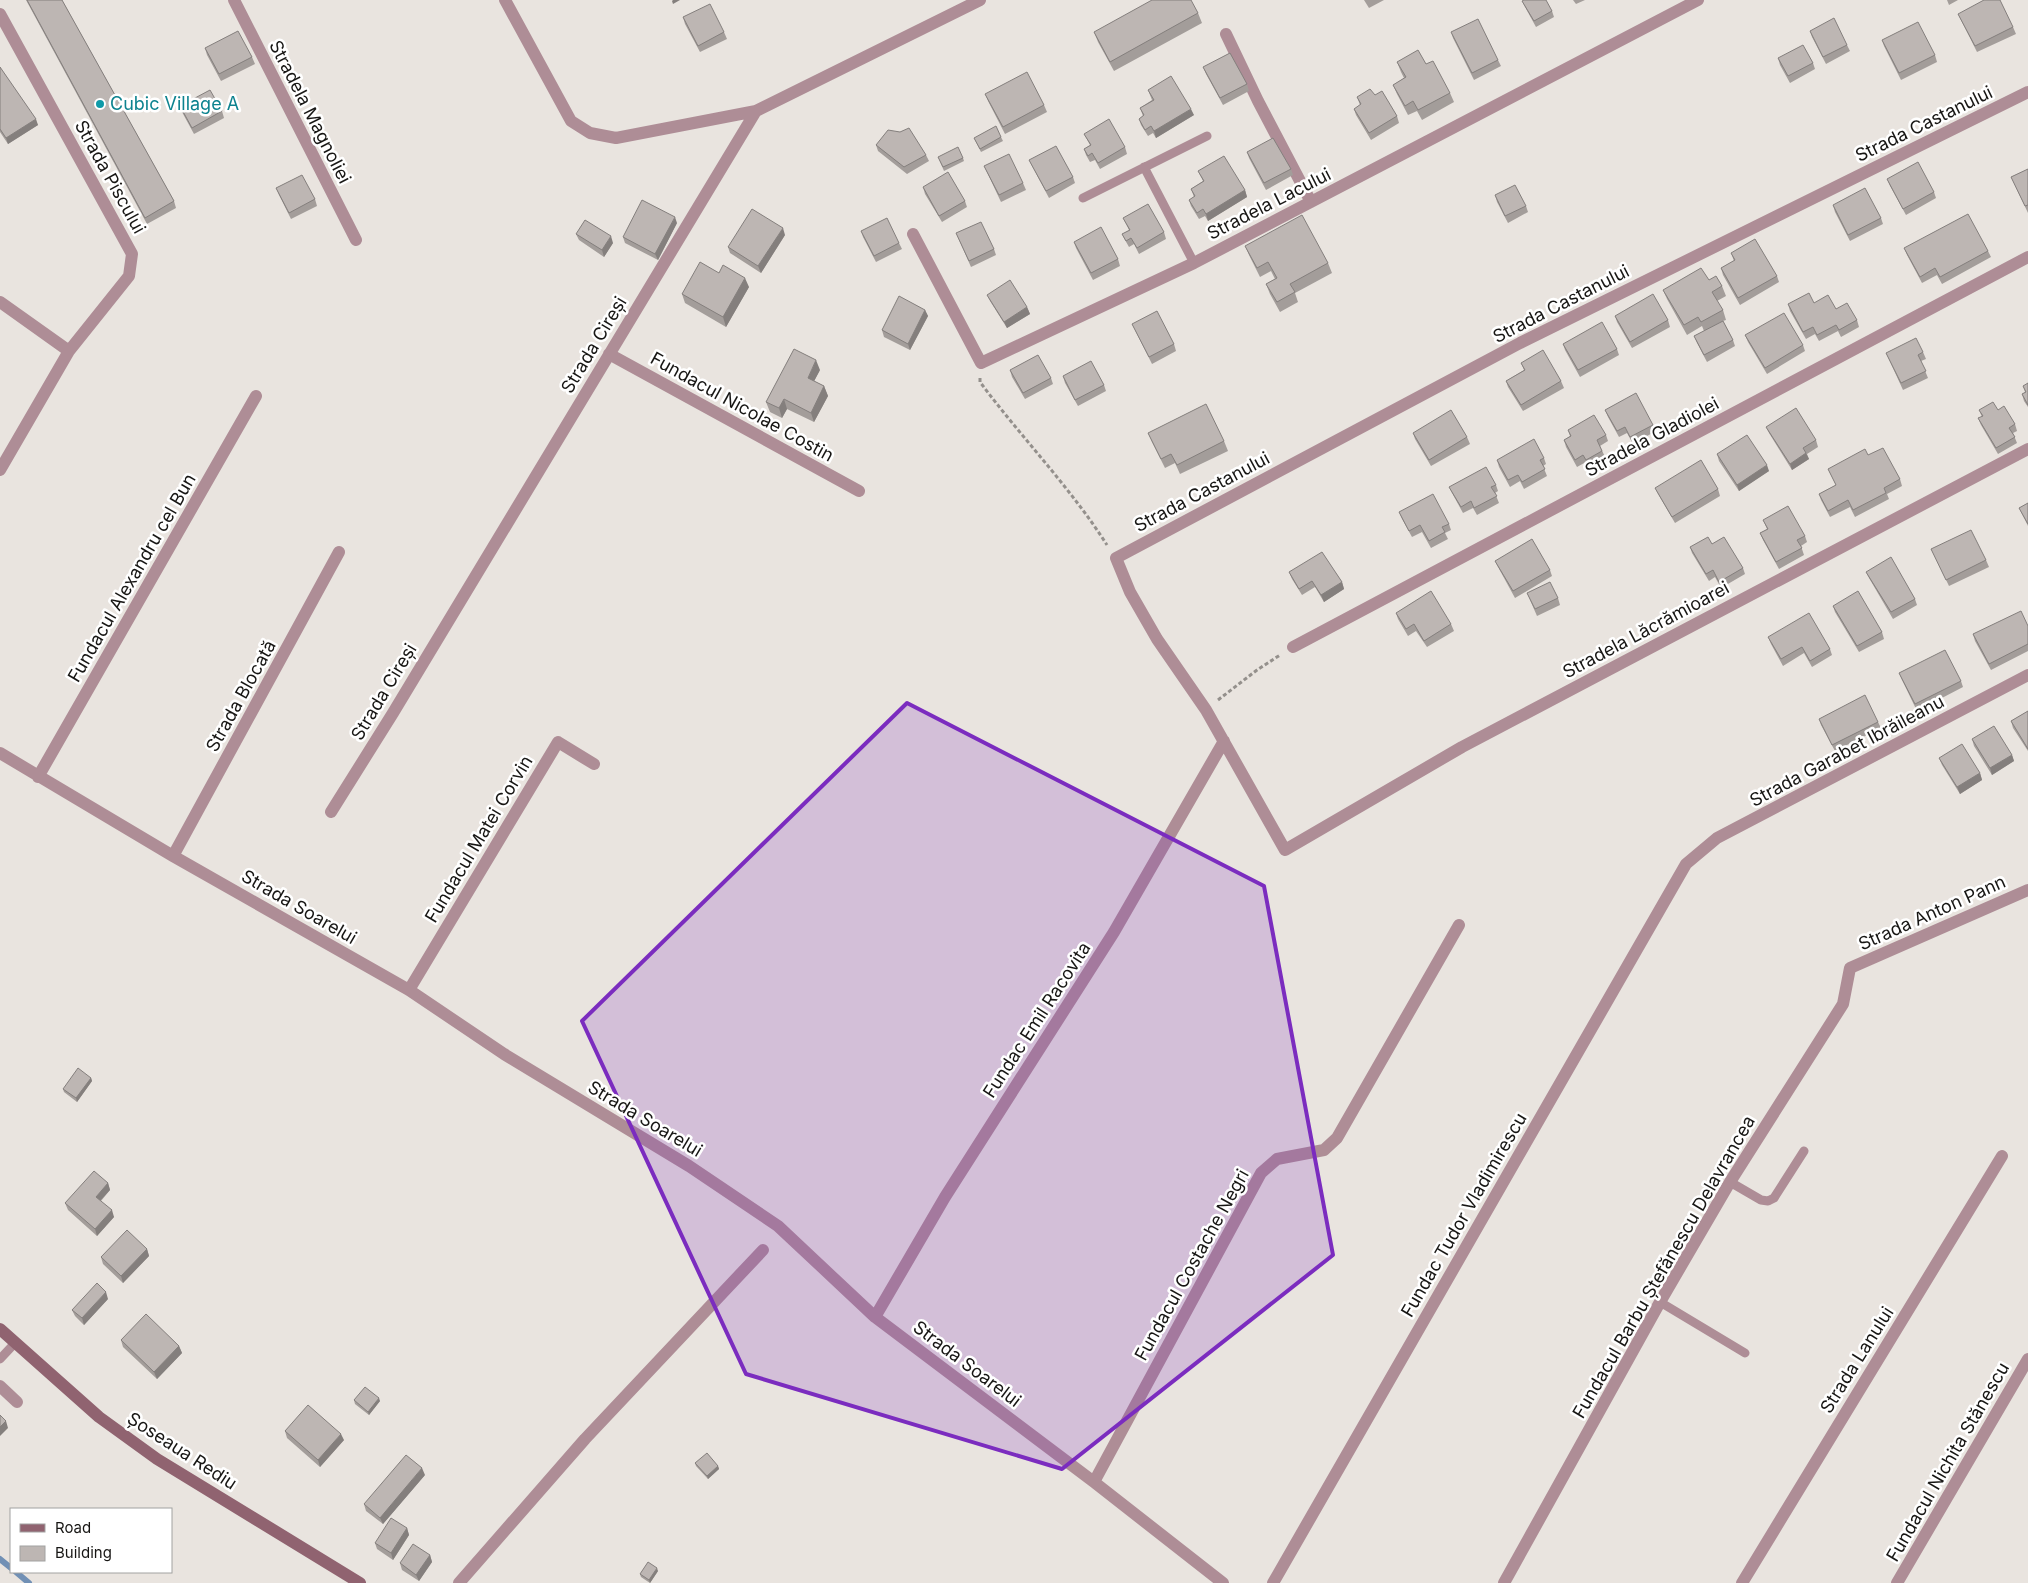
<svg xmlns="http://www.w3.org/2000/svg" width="2028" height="1583" font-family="Inter,sans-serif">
<rect width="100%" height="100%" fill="#e9e4df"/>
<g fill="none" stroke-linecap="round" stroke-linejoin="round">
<path stroke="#7190b5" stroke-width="6" d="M0 1559 11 1568
M16 1572 29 1583"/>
<path stroke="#94908c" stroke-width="3" stroke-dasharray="4 2.5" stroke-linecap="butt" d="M980 378V382C1021 437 1070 487 1107 545
M1218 700 1257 670 1280 655"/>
<path stroke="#ae8d96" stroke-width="9" d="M1144 167 1194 263
M1083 198 1207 136
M1730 1182 1761 1200 1768 1201 1774 1198 1804 1151
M1660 1302 1745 1353
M0 1359 15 1343"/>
<path stroke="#ae8d96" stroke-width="12" d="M234 0 356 240
M505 0 571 121 590 133 616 138 756 111
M0 14 132 254 129 276 69 351 0 302
M1226 34 1258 101 1311 202
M2028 92 1520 343 1116 558 1130 592 1157 639 1206 710 1285 850 1462 747 2028 449
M913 234 981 363 1194 263 1698 0
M609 354 859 491
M0 470 69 351
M1293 647 2028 257
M0 753 173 856 409 990 504 1054 689 1166 778 1226 875 1317 1094 1482 1223 1583
M38 777 256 396
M331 812 393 713 756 111 980 0
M173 856 339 552
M409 990 558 742 594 764
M875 1317 945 1197 1114 932 1224 741
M0 1386 17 1402
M1094 1482 1261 1173 1277 1159 1324 1150 1337 1138 1459 925
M459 1583 585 1439 763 1250
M1273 1583 1686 864 1717 838 2028 675
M1504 1583 1660 1302 1730 1182 1843 1004 1850 968 2028 890
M1742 1583 2002 1156
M1897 1583 2028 1359"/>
<path stroke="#906370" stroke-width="12" d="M0 1329 99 1417 157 1459 360 1583"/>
</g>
<path fill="#a39d9a" d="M26 0H62L174 201 176 208 147 224Z
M1364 0H1384L1369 8Z
M1573 0H1585L1576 4Z
M1947 0H1958L1949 5Z
M1522 1 1552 11 1554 17 1536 27 1525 7Z
M1198 13 1202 23 1114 71 1098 42 1094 32Z
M1958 14 2013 27 2016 34 1977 52Z
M683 17 724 32 727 39 700 52 685 24Z
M1810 31 1847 45 1850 51 1826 64 1812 37Z
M1451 32 1498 60 1501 66 1474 80 1453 38Z
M1882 40 1935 55 1937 62 1901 80 1884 46Z
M205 48 252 57 255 64 221 81 207 55Z
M1778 58 1813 63 1815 69 1790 83 1780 65Z
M1397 62 1426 64 1450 93 1454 102 1422 120 1417 111 1408 115 1397 94 1393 85 1404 78 1401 72Z
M0 67 38 125 8 144 0 132Z
M1203 67 1247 84 1249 91 1223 105 1206 74Z
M1148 90 1194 115 1156 138 1153 133 1148 136 1141 125 1139 119 1143 116 1140 108 1152 100Z
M985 94 1044 105 1047 112 1005 134 988 101Z
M1375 95 1397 116 1399 123 1371 140 1356 115 1354 109 1360 105 1357 97Z
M180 106 222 111 224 118 194 134 182 112Z
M1084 134 1125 147 1127 154 1100 169 1095 160 1090 162 1086 155 1084 149 1090 145Z
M1001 137 1003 141 981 152 974 138Z
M876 145 926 155 929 161 907 174 878 151Z
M1247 152 1291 169 1293 175 1266 190 1249 158Z
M938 157 963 158 964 161 944 171Z
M1029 160 1073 177 1075 183 1049 198 1032 166Z
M984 166 1023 183 1026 190 1001 202Z
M2028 169V213L2011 177Z
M1198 171 1245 190 1247 197 1208 221 1205 216 1199 219 1191 206 1189 200 1194 197 1191 189 1203 181Z
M1887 179 1934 192 1936 198 1906 215 1890 186Z
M923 187 965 201 967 207 942 222 925 194Z
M276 188 315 199 317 206 291 219 279 195Z
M1495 195 1526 206 1528 212 1508 223 1497 202Z
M1833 205 1881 218 1883 224 1850 241 1835 212Z
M1123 218 1164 232 1166 239 1139 254 1134 244 1129 247 1125 240 1122 234 1129 230Z
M677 223 658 260 625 243 623 237Z
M861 231 899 243 902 249 876 262 863 237Z
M956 233 994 249 996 255 971 267Z
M576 234 613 243 604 257 579 240Z
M785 235 761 273 730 253 728 247Z
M1074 242 1118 259 1120 266 1093 280 1076 248Z
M1245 246 1328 263 1332 273 1295 293 1298 302 1280 312 1270 294 1266 284 1275 279 1271 271 1260 277 1249 255Z
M1904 248 1988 251 1991 257 1942 284 1937 275 1922 283 1907 255Z
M1731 253 1777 276 1779 282 1740 305 1723 275 1721 268 1734 261Z
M719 273 749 287 726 327 685 303 682 294Z
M1709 280 1722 286 1726 296 1717 301 1723 310 1726 320 1723 321 1733 340 1735 346 1707 362 1697 343 1694 336 1704 331 1702 326 1687 335 1667 299 1663 290Z
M987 295 1027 307 1030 314 1007 328 990 301Z
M1814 303 1836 309 1857 320 1859 327 1841 337 1838 331 1819 341 1815 334 1806 339 1790 311 1788 304Z
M925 310 928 316 910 350 884 337 882 330Z
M1615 316 1668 320 1670 327 1632 348 1617 322Z
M1132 324 1174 344 1176 351 1152 364Z
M1745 335 1803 345 1805 351 1767 374 1748 342Z
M1563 344 1617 349 1619 355 1580 377 1565 350Z
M1923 352 1926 359 1921 361 1928 378 1903 390 1886 353Z
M1521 363 1561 381 1564 388 1523 411 1508 387 1506 381 1524 370Z
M820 370 814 381 824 386 828 396 814 422 787 409 782 418 770 412 766 402Z
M1010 370 1051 378 1053 384 1025 399 1012 377Z
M1063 376 1104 385 1106 391 1078 406 1065 383Z
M2028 383V407L2024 401 2022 394 2025 392 2023 386Z
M1605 410 1653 425 1656 431 1633 444 1627 433 1619 437 1608 417Z
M1979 410H1998L2015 424 2017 431 2013 433 2017 443 1998 454 1981 425 1978 418 1982 417Z
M1766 427 1816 440 1818 447 1807 454 1809 459 1792 470 1769 433Z
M1568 430 1606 435 1608 441 1600 446 1605 457 1588 467 1586 462 1577 467 1566 447 1564 440 1570 436Z
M1148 433 1224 441 1228 451 1180 474 1175 463 1165 468 1152 442Z
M1413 433 1467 437 1470 444 1431 466 1415 439Z
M1717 454 1769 471 1739 491 1719 461Z
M1868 455 1900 479 1902 486 1887 494 1889 499 1855 517 1850 507 1830 517 1821 500 1819 494 1836 485 1828 469Z
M1544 458 1546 464 1543 466 1547 476 1524 489 1520 481 1510 487 1499 467 1497 460Z
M1496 485 1498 491 1495 493 1499 503 1477 515 1473 508 1463 513 1452 493 1449 487Z
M1655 488 1718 489 1720 496 1675 523 1658 494Z
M2028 503V526L2019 508Z
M1399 512 1449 524 1451 530 1445 533 1448 539 1431 548 1422 532 1412 537 1402 519Z
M1763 520 1805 536 1807 542 1801 546 1804 555 1779 569 1763 540 1760 533 1767 529Z
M1712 544 1743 568 1745 574 1721 588 1715 577 1709 581 1692 553 1690 547Z
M1931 549 1986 560 1989 567 1949 586Z
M1495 561 1550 570 1552 576 1515 598 1498 567Z
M1289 572 1342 582 1344 589 1324 602 1315 587 1302 595 1292 579Z
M1866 572 1915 599 1917 605 1893 619 1869 578Z
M1527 593 1558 598 1560 605 1537 616Z
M1833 606 1882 632 1884 639 1859 652 1835 612Z
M1396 613 1451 624 1454 631 1427 647 1416 631 1408 636 1398 619Z
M2028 626V651L1991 670 1975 641 1973 634Z
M1768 637 1830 649 1832 655 1812 667 1804 653 1783 666 1771 644Z
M1899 673 1961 681 1963 687 1917 711 1902 680Z
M2028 711V751L2013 728 2011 721Z
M1819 719 1878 722 1881 728 1835 751 1821 725Z
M1972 739 2012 755 2014 761 1992 775 1974 746Z
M1939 758 1980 773 1982 780 1960 794 1942 765Z
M91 1078 92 1081 77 1102 64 1092 63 1089Z
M108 1183 110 1190 101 1201 114 1217 97 1236 68 1210 65 1203Z
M147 1249 149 1256 123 1283 103 1264 101 1257Z
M108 1299 84 1325 75 1316 72 1310Z
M121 1340 179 1346 182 1353 157 1379 123 1347Z
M354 1400 380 1401 369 1415 355 1404Z
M285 1431 344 1440 320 1467 287 1438Z
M695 1463 718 1466 719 1469 708 1479 696 1466Z
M425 1475 383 1524 366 1511 364 1504Z
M407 1528 409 1535 393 1560 377 1549 375 1543Z
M430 1555 432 1562 419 1581 402 1570 400 1563Z
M658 1571 650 1583 641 1577 640 1574Z"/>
<path fill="#847f7d" d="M673 0H680L673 4 672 1Z
M1191 109 1194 115 1156 138 1154 131Z
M36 119 38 125 8 144 6 138Z
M1245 190 1247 197 1208 221 1206 214Z
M675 217 677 223 658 260 655 254Z
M783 228 785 235 761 273 758 266Z
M611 236 613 243 604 257 602 250Z
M745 278 749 287 726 327 723 317Z
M1027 307 1030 314 1007 328 1004 322Z
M925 310 928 316 910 350 908 344Z
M816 360 820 370 811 387 808 378Z
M824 386 828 396 814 422 811 413Z
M784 399 787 409 782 418 779 408Z
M1806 453 1809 459 1792 470 1790 464Z
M1767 465 1769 471 1739 491 1737 485Z
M1342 582 1344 589 1324 602 1321 595Z
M2012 755 2014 761 1992 775 1990 768Z
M1980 773 1982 780 1960 794 1957 787Z
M91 1078 92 1081 77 1102 76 1098Z
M108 1183 110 1190 98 1203 96 1197Z
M112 1210 114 1217 97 1236 95 1229Z
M147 1249 149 1256 123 1283 121 1276Z
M106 1292 108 1299 84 1325 82 1318Z
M179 1346 182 1353 157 1379 154 1372Z
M379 1398 380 1401 369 1415 368 1412Z
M6 1421 8 1428 0 1436V1427Z
M341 1434 344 1440 320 1467 318 1460Z
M718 1466 719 1469 708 1479 707 1476Z
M422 1468 425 1475 383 1524 380 1518Z
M407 1528 409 1535 393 1560 391 1553Z
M430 1555 432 1562 419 1581 416 1575Z
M657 1568 658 1571 650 1583 649 1580Z"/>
<path fill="#bdb6b3" stroke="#847f7d" d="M27 0H62L174 201 145 218Z
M1152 0H1191L1198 13 1110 62 1094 32Z
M1524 0H1546L1552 11 1534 21 1522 1Z
M1984 0H2000L2013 27 1975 46 1958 14Z
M710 4 724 32 698 46 683 17Z
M1834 18 1847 45 1823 57 1810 31Z
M1478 19 1498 60 1472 73 1451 32Z
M1918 22 1935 55 1899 73 1882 40Z
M238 31 252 57 219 74 205 48Z
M1803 45 1813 63 1788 76 1778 58Z
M1418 50 1426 64 1433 61 1450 93 1418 110 1413 101 1405 106 1393 85 1406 77 1397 62Z
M1230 53 1247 84 1220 98 1203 67Z
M0 67 36 119 6 138 0 129Z
M1027 72 1044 105 1003 127 985 94Z
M1171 76 1191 109 1154 131 1151 126 1145 130 1139 119 1144 115 1140 108 1154 100 1148 90Z
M1370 89 1375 95 1382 91 1397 116 1369 133 1354 109 1361 104 1357 97Z
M210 90 222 111 192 128 180 106Z
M1109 119 1125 147 1098 163 1092 153 1088 156 1084 149 1091 145 1084 134Z
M996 126 1001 137 980 149 974 138Z
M909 128 926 155 904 167 876 145 888 130 900 132Z
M1273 138 1291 169 1264 183 1247 152Z
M1056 146 1073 177 1046 191 1029 160Z
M958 147 963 158 943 167 938 157Z
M1009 154 1023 183 999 195 984 166Z
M1224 156 1245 190 1206 214 1203 209 1197 213 1189 200 1195 196 1191 189 1204 181 1198 171Z
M1918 162 1934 192 1903 209 1887 179Z
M2028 169V205L2025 206 2011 177Z
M948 172 965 201 939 216 923 187Z
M302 175 315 199 289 213 276 188Z
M1515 185 1526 206 1505 216 1495 195Z
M1865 188 1881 218 1848 235 1833 205Z
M642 200 675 217 655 254 623 237Z
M1148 204 1164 232 1137 248 1131 238 1126 241 1122 234 1130 230 1123 218Z
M752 209 783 228 758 266 728 247Z
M1968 214 1988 251 1940 277 1935 268 1920 277 1904 248Z
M1302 215 1328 263 1290 284 1295 292 1277 302 1266 284 1277 278 1268 262 1257 268 1245 246Z
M887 218 899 243 874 256 861 231Z
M585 220 611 236 602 250 576 234Z
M981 222 994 249 969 261 956 233Z
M1101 227 1118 259 1091 273 1074 242Z
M1755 239 1777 276 1738 298 1721 268 1735 260 1731 253Z
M700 262 719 273 723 265 745 278 723 317 682 294Z
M1701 268 1709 280 1716 276 1722 286 1712 292 1723 310 1701 322 1698 317 1684 325 1663 290Z
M1010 280 1027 307 1004 322 987 295Z
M1809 293 1814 303 1828 295 1836 309 1847 303 1857 320 1839 330 1836 325 1817 335 1813 327 1803 332 1788 304Z
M1653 294 1668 320 1630 342 1615 316Z
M899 296 925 310 908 344 882 330Z
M1157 311 1174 344 1149 357 1132 324Z
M1784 313 1803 345 1765 368 1745 335Z
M1723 321 1733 340 1704 355 1694 336Z
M1602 322 1617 349 1578 370 1563 344Z
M1916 338 1923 352 1918 355 1926 371 1901 383 1886 353Z
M794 349 816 360 808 378 824 386 811 413 784 399 779 408 766 402Z
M1543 350 1561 381 1521 405 1506 381 1525 370 1521 363Z
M1038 355 1051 378 1023 393 1010 370Z
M1091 361 1104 385 1075 400 1063 376Z
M2028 383V405L2022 394 2026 392 2023 386Z
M1636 393 1653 425 1630 437 1625 427 1617 431 1605 410Z
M1993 402 1998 410 2004 406 2015 424 2009 428 2015 437 1996 448 1978 418 1983 416 1979 410Z
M1206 404 1224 441 1177 465 1171 454 1161 459 1148 433Z
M1796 408 1816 440 1803 448 1806 453 1790 464 1766 427Z
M1451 410 1467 437 1429 460 1413 433Z
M1594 415 1606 435 1597 440 1602 451 1586 460 1583 455 1575 460 1564 440 1571 436 1568 430Z
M1747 435 1767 465 1737 485 1717 454Z
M1534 439 1544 458 1540 460 1545 469 1522 482 1518 475 1508 480 1497 460Z
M1883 448 1900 479 1884 488 1886 493 1853 510 1848 500 1828 511 1819 494 1836 485 1828 469 1865 449 1868 455Z
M1701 460 1718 489 1672 517 1655 488Z
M1486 467 1496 485 1491 487 1497 496 1474 508 1471 501 1461 507 1449 487Z
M1433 494 1449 524 1442 527 1445 532 1429 541 1420 525 1409 531 1399 512Z
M2028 503V524L2019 508Z
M1788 506 1805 536 1797 540 1802 548 1776 562 1760 533 1768 529 1763 520Z
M1971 530 1986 560 1946 580 1931 549Z
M1708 537 1712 544 1724 537 1743 568 1719 582 1713 570 1706 574 1690 547Z
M1532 539 1550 570 1513 591 1495 561Z
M1322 552 1342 582 1321 595 1312 581 1299 589 1289 572Z
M1891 557 1915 599 1891 612 1866 572Z
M1550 582 1558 598 1535 609 1527 593Z
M1431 591 1451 624 1424 641 1414 624 1406 629 1396 613Z
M1858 591 1882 632 1857 646 1833 606Z
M2021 611 2028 626V644L1989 664 1973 634Z
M1809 613 1830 649 1810 661 1802 647 1781 659 1768 637Z
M1945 650 1961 681 1915 704 1899 673Z
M1865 695 1878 722 1832 745 1819 719Z
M2028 711V749L2011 721Z
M1994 726 2012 755 1990 768 1972 739Z
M1962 744 1980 773 1957 787 1939 758Z
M78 1068 91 1078 76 1098 63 1089Z
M94 1171 108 1183 96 1197 112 1210 95 1229 65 1203Z
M127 1230 147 1249 121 1276 101 1257Z
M97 1283 106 1292 82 1318 72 1310Z
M146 1314 179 1346 154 1372 121 1340Z
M365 1387 379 1398 368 1412 354 1400Z
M308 1405 341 1434 318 1460 285 1431Z
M0 1415 6 1421 0 1427Z
M707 1453 718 1466 707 1476 695 1463Z
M406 1455 422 1468 380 1518 364 1504Z
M391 1518 407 1528 391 1553 375 1543Z
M413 1544 430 1555 416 1575 400 1563Z
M648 1562 657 1568 649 1580 640 1574Z"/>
<path fill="#7b2cbf" fill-opacity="0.2" stroke="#7b2cbf" stroke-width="4" stroke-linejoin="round" d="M907 703 1264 886 1333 1255 1062 1469 746 1374 582 1021Z"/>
<circle fill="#0f9aa8" stroke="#fff" stroke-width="2" cx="100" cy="104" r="5"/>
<g text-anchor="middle" stroke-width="5" stroke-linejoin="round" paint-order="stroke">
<g font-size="18" fill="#0d838f" stroke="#fff" text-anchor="start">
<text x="110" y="110">Cubic Village A</text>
</g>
<g font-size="18" fill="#171614" stroke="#fff">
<text transform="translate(310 112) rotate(63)" y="6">Stradela Magnoliei</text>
<text transform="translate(1924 124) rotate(-26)" y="6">Strada Castanului</text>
<text transform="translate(110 177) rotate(61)" y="6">Strada Piscului</text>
<text transform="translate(1269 204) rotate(-27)" y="6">Stradela Lacului</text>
<text transform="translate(1561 304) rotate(-27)" y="6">Strada Castanului</text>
<text transform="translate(594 345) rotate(-59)" y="6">Strada Cireși</text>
<text transform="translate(742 407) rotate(29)" y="6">Fundacul Nicolae Costin</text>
<text transform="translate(1652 437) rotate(-28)" y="6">Stradela Gladiolei</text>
<text transform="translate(1202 492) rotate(-28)" y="6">Strada Castanului</text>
<text transform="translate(132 578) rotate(-60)" y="6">Fundacul Alexandru cel Bun</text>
<text transform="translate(1646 630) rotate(-28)" y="6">Stradela Lăcrămioarei</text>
<text transform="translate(384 692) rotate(-59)" y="6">Strada Cireși</text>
<text transform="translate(241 696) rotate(-61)" y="6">Strada Blocată</text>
<text transform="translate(1847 751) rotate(-28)" y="6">Strada Garabet Ibrăileanu</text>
<text transform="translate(479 839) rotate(-59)" y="6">Fundacul Matei Corvin</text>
<text transform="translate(299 907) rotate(30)" y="6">Strada Soarelui</text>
<text transform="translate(1932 913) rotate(-24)" y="6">Strada Anton Pann</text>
<text transform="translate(1037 1020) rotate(-57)" y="6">Fundac Emil Racovita</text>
<text transform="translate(645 1119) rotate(31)" y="6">Strada Soarelui</text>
<text transform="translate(1464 1215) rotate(-60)" y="6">Fundac Tudor Vladimirescu</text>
<text transform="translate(1192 1265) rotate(-61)" y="6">Fundacul Costache Negri</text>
<text transform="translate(1664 1267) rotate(-60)" y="6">Fundacul Barbu Ștefănescu Delavrancea</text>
<text transform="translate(1857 1360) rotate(-58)" y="6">Strada Lanului</text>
<text transform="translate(967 1364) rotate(37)" y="6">Strada Soarelui</text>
<text transform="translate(182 1451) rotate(33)" y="6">Șoseaua Rediu</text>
<text transform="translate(1948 1462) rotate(-60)" y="6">Fundacul Nichita Stănescu</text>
</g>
</g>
<rect x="10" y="1508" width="162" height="65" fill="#ffffff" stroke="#a2a2a1"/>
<rect x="20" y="1524" width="25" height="8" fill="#906370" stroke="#a2a2a1"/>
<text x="55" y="1533" font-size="15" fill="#171614">Road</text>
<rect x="20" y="1546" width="25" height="15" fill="#bdb6b3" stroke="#a2a2a1"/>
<text x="55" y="1558" font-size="15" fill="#171614">Building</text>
</svg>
